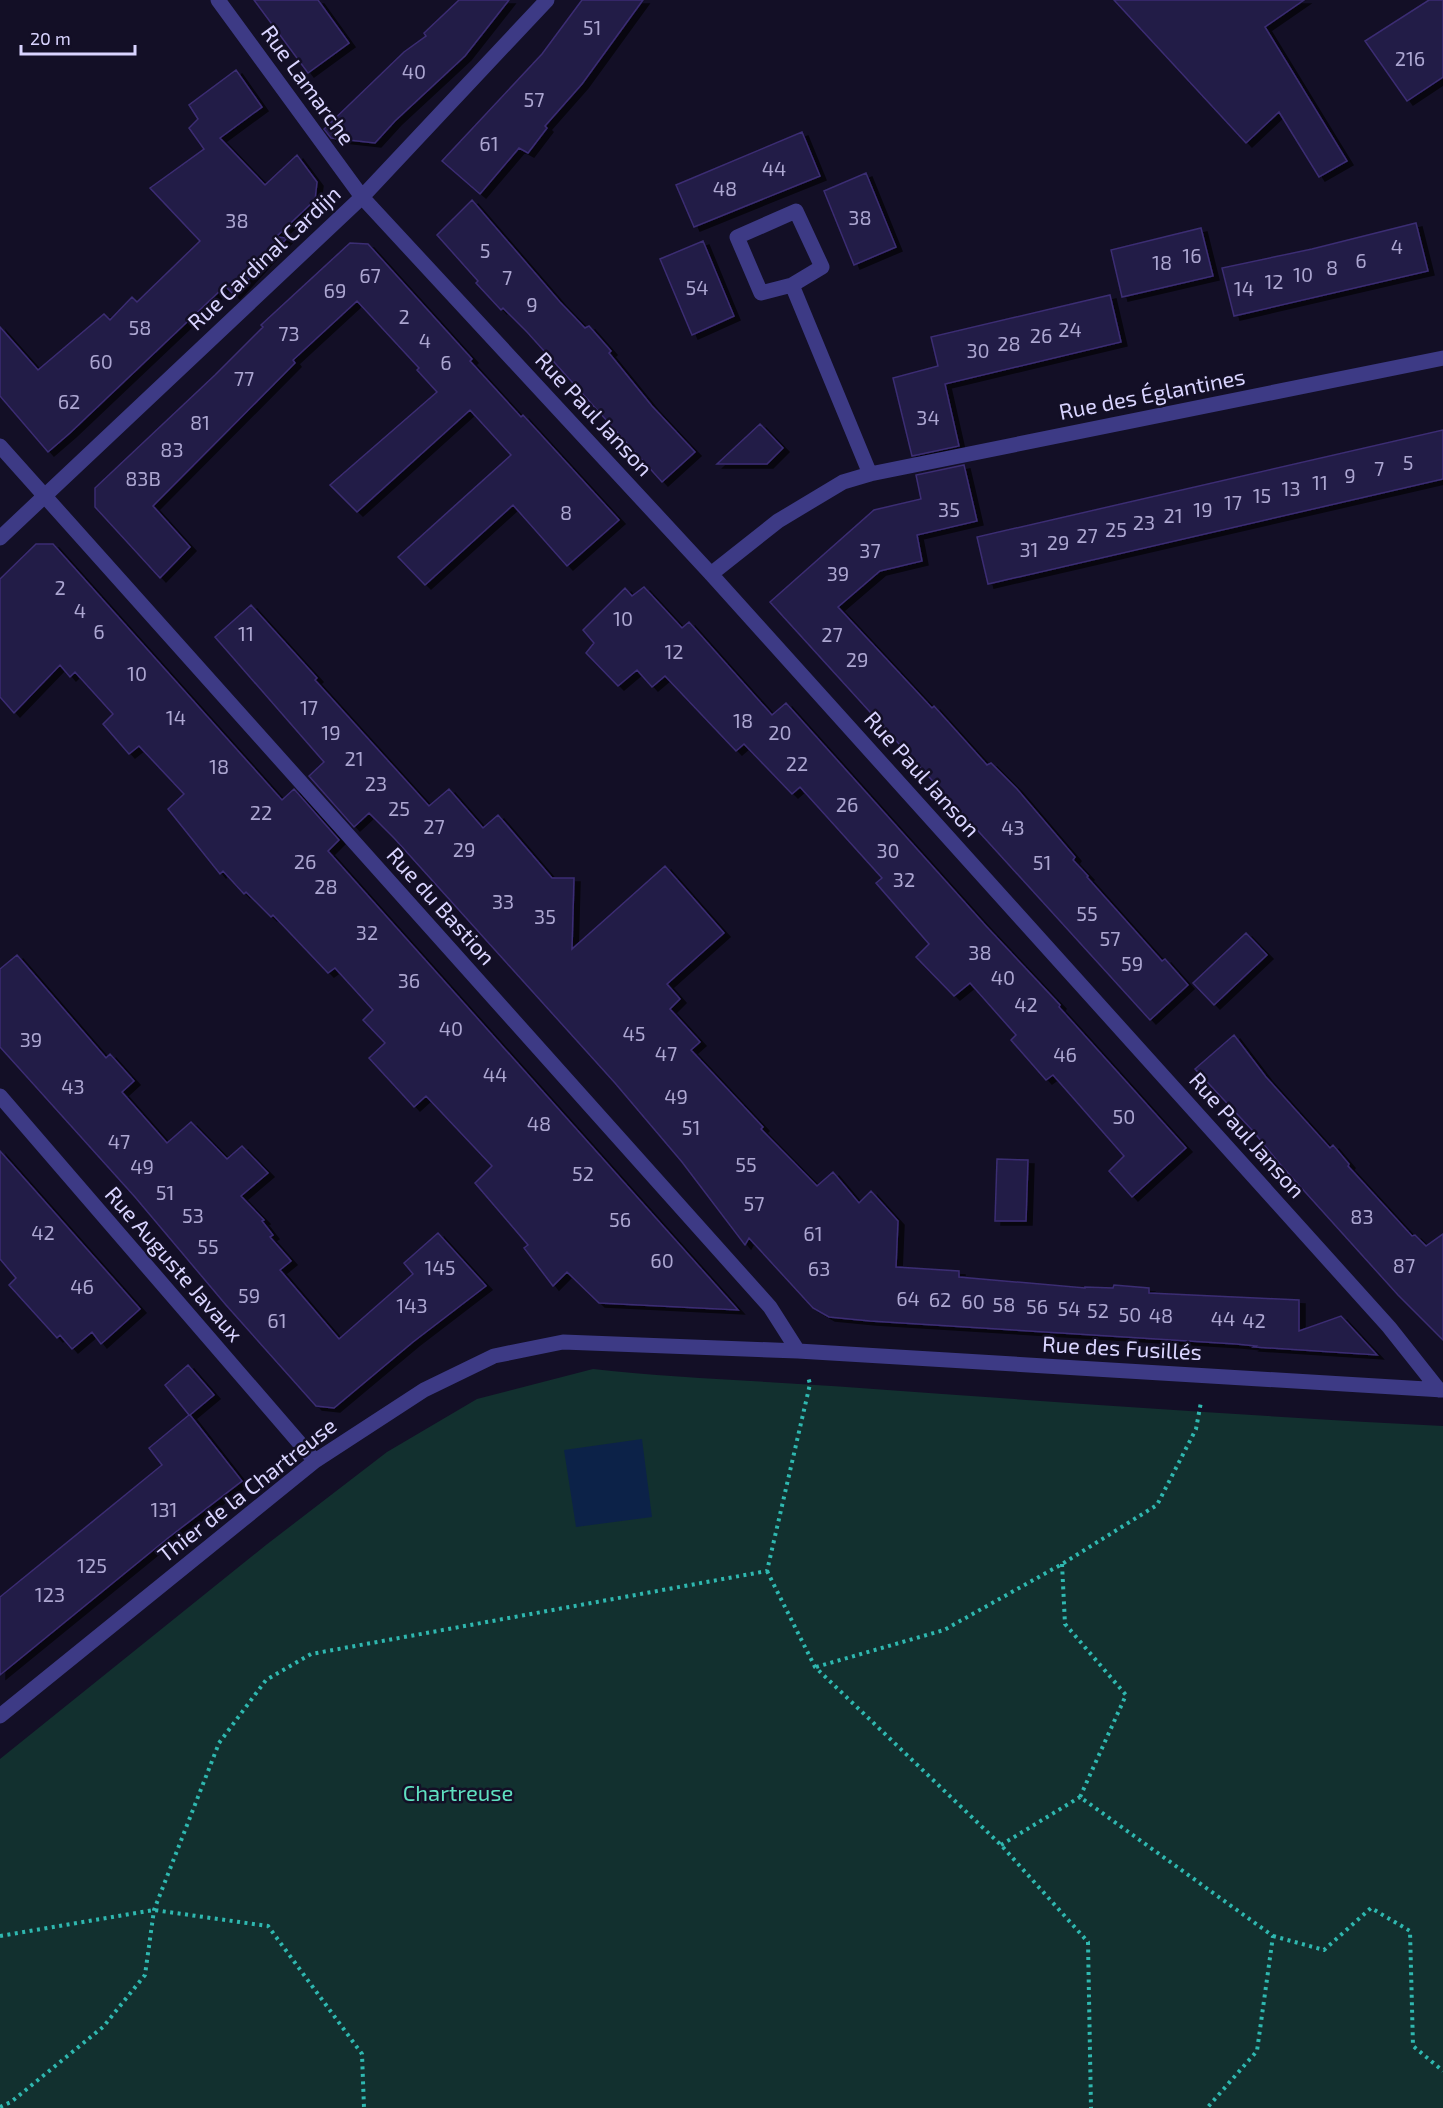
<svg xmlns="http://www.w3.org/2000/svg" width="1443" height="2108" font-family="'Exo 2',sans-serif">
<defs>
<filter id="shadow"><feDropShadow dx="6" dy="4" stdDeviation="0" flood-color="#0009"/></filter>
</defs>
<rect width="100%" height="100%" fill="#130f26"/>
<path fill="#12302f" d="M593 1369C681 1379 771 1381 860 1388 1054 1402 1248 1416 1443 1426V2108H0V1759L266 1545 387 1452 477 1399Z"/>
<path fill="#0c2248" d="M642 1439 652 1517 576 1527 564 1450Z"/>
<path fill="#241b47" stroke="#3b2d73" stroke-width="1.5" filter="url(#shadow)" d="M254 0H318L349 43 308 73Z
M459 0H509L465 56 395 121 375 143 331 138 324 129 404 52 426 36 424 33Z
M582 0H643L582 84 545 126 547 128 528 153 519 148 480 194 442 161 542 54Z
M1114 0H1304L1265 27 1347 161 1319 177 1279 112 1246 143Z
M1429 0H1443V77L1407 101 1365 41Z
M236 70 262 107 220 138 265 185 297 155 317 182 315 200 276 237 287 238 234 295 225 286 70 433 48 452 0 396V327L38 370 104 314 110 320 132 297 137 302 200 241 150 188 204 149 189 128 198 119 189 105Z
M802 132 820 176 694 227 676 185Z
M866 173 896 247 854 265 824 191Z
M472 200 560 302 585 328 589 326 611 351 609 353 652 406 695 452 662 482 527 332 503 308 501 310 476 283 478 281 437 235Z
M1416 223 1428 271 1234 316 1222 268 1312 249Z
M1201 228 1213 276 1122 297 1111 250Z
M703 241 734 316 692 335 660 259Z
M350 243 368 244 472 359 470 361 521 417 523 415 619 520 567 566 513 505 425 585 398 557 511 455 470 410 357 512 330 485 437 392 417 370 419 368 357 301 293 360 295 363 153 506 190 547 160 578 95 507V488L215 375 263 327 261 325Z
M1110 295 1121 342 945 384 959 446 912 456 893 378 938 366 931 337Z
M760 424 783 448 767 464H717Z
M1443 430V479L988 584 977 537Z
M964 465 977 521 917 535 922 561 880 571 838 607 932 708 934 706 987 765 991 763 1017 789 1075 857 1073 860 1088 876 1087 877 1162 961 1165 959 1188 985 1150 1020 770 602 874 510 921 499 916 475Z
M36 544H53L282 800 294 789 339 840 328 851 738 1310 599 1303 567 1272 553 1286 524 1248 528 1245 475 1183 492 1166 426 1096 414 1107 369 1058 385 1043 363 1020 373 1010 335 968 328 973 273 915 271 917 246 892 244 894 223 871 220 874 168 809 184 794 139 746 129 754 103 724 113 714 75 672 70 677 60 665 14 713 0 697V579Z
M644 587 682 628 689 622 772 715 786 703 986 926 1060 1005 1059 1007 1186 1148 1132 1197 1109 1171 1124 1156 1053 1075 1046 1080 1011 1040 1016 1035 970 983 954 996 916 957 929 944 876 883 882 878 800 787 792 794 744 744 736 751 665 676 652 687 637 670 618 686 586 653 594 643 583 630 625 588 632 596Z
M251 605 317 678 315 680 429 806 449 789 483 828 498 815 552 878H574L572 949 665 866 724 933 667 984 680 999 670 1009 700 1042 691 1050 763 1127 761 1129 817 1186 833 1172 859 1203 871 1191 898 1221 896 1267 959 1271V1277L1085 1288V1287L1113 1288 1114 1285 1149 1288V1293L1299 1300V1331L1341 1316 1377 1355 1254 1347 1256 1346 1236 1344 870 1321 829 1317 813 1308 749 1238 745 1245 682 1162 615 1083 394 838 369 813 354 827 309 776 324 762 215 637Z
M1246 933 1267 955 1214 1005 1193 983Z
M17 955 106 1058 110 1054 134 1081 122 1092 167 1143 191 1122 227 1159 242 1146 268 1173 241 1196 264 1220 262 1221 273 1235 270 1237 291 1261 280 1270 339 1339 413 1274 404 1263 438 1233 486 1286 413 1342 334 1408 316 1406 226 1305 135 1197 0 1047V969Z
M1234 1035 1266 1077 1330 1148 1333 1145 1349 1164 1348 1166 1412 1236 1415 1235 1426 1246 1443 1234V1340L1398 1295 1279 1163 1253 1131 1195 1069Z
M0 1151 140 1309 101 1344 92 1332 72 1349 60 1335 57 1338 9 1285 16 1278 0 1259Z
M997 1159 1028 1160 1026 1221H995Z
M188 1365 214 1395 190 1415 242 1481 168 1538 0 1675V1597L162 1465 149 1448 189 1415 165 1385Z"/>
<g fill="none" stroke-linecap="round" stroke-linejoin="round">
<path stroke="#2fb8b0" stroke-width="4" stroke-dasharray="3 4.5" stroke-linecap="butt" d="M1062 1564 1065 1624 1126 1695 1080 1797 1273 1936 1257 2051 1207 2108
M767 1571 815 1667 1001 1845 1088 1942 1091 2108
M816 1667 944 1630 1062 1564 1157 1505 1196 1429 1201 1402
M1001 1845 1080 1797
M0 1936 154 1910 268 1926 362 2054 364 2108
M1273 1936 1324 1950 1371 1908 1410 1931 1413 2046 1443 2071
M0 2107 11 2102 103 2027 145 1975 154 1910 219 1743 266 1680 311 1654 767 1571 810 1384 808 1377"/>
<path stroke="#3d3a85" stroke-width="15" d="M218 0 362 197 711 574 1389 1327 1439 1390
M792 285 761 293 737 237 796 211 822 267 792 285 870 474
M0 446 770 1307 798 1351
M0 538 362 197 547 0
M711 574 778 521 843 482 870 474 1443 358
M0 1096 315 1461
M0 1716 315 1461 424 1390 494 1356 563 1342 798 1351 1443 1390"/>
</g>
<g text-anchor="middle" stroke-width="5" stroke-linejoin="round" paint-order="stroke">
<g font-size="20" fill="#aca6d1">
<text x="592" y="35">51</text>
<text x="1410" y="66">216</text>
<text x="414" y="79">40</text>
<text x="534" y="107">57</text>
<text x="489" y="151">61</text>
<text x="774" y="176">44</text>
<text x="725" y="196">48</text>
<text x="860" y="225">38</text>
<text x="237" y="228">38</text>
<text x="1397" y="254">4</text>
<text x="485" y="258">5</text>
<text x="1192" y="263">16</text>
<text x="1361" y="268">6</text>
<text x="1162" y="270">18</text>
<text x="1332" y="275">8</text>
<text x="1303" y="282">10</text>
<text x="370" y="283">67</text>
<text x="507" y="285">7</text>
<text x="1274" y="289">12</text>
<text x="697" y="295">54</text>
<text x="1244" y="296">14</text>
<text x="335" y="298">69</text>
<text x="532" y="312">9</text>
<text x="404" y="324">2</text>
<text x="140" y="335">58</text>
<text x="1070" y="337">24</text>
<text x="289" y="341">73</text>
<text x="1041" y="343">26</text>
<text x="425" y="348">4</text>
<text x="1009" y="351">28</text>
<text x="978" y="358">30</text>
<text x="101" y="369">60</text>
<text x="446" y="370">6</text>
<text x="244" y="386">77</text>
<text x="69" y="409">62</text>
<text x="928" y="425">34</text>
<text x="200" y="430">81</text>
<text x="172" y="457">83</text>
<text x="1408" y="470">5</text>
<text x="1379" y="476">7</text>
<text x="1350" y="483">9</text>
<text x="143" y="486">83B</text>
<text x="1320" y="490">11</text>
<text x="1291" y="496">13</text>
<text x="1262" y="503">15</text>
<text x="1233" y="510">17</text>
<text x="949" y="517">35</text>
<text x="1203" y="517">19</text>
<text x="566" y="520">8</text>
<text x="1173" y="523">21</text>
<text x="1144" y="530">23</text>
<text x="1116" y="537">25</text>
<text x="1087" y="543">27</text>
<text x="1058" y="550">29</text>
<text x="1029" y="557">31</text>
<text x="870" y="558">37</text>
<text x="838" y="581">39</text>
<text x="60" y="595">2</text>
<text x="80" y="618">4</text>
<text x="623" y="626">10</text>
<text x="99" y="639">6</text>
<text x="246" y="641">11</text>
<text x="832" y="642">27</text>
<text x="674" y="659">12</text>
<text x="857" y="667">29</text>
<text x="137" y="681">10</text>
<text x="309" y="715">17</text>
<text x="176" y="725">14</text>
<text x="743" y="728">18</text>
<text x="331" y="740">19</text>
<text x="780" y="740">20</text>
<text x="354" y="766">21</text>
<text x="797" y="771">22</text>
<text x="219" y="774">18</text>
<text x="376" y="791">23</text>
<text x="847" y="812">26</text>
<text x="399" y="816">25</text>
<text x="261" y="820">22</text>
<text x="434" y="834">27</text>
<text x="1013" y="835">43</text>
<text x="464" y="857">29</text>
<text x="888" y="858">30</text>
<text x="305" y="869">26</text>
<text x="1042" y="870">51</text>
<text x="904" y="887">32</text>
<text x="326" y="894">28</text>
<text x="503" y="909">33</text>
<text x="1087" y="921">55</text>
<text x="545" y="924">35</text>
<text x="367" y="940">32</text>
<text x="1110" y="946">57</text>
<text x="980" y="960">38</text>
<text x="1132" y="971">59</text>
<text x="1003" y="985">40</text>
<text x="409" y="988">36</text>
<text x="1026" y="1012">42</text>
<text x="451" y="1036">40</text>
<text x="634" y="1041">45</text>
<text x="31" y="1047">39</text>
<text x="666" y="1061">47</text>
<text x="1065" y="1062">46</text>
<text x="495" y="1082">44</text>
<text x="73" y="1094">43</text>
<text x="676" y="1104">49</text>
<text x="1124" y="1124">50</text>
<text x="539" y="1131">48</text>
<text x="691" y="1135">51</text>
<text x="119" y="1149">47</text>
<text x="746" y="1172">55</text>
<text x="142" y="1174">49</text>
<text x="583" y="1181">52</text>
<text x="165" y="1200">51</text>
<text x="754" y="1211">57</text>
<text x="193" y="1223">53</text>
<text x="1362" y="1224">83</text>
<text x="620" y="1227">56</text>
<text x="43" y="1240">42</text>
<text x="813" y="1241">61</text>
<text x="208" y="1254">55</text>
<text x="662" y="1268">60</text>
<text x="1404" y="1273">87</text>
<text x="440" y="1275">145</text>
<text x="819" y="1276">63</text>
<text x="82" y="1294">46</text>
<text x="249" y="1303">59</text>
<text x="908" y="1306">64</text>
<text x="940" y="1307">62</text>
<text x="973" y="1309">60</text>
<text x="1004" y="1312">58</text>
<text x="412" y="1313">143</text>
<text x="1037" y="1314">56</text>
<text x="1069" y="1316">54</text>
<text x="1098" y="1318">52</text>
<text x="1130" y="1322">50</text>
<text x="1161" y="1323">48</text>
<text x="1223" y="1326">44</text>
<text x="277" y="1328">61</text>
<text x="1254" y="1328">42</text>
<text x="164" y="1517">131</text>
<text x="92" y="1573">125</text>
<text x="50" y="1602">123</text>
</g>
<g font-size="22" fill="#d9d4ff" stroke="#130f26">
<text transform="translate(308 85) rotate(54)" y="8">Rue Lamarche</text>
<text transform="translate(264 258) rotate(-43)" y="8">Rue Cardinal Cardijn</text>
<text transform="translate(1152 394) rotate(-11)" y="8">Rue des Églantines</text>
<text transform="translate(594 414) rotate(47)" y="8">Rue Paul Janson</text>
<text transform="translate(922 774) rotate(48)" y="8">Rue Paul Janson</text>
<text transform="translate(441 906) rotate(48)" y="8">Rue du Bastion</text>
<text transform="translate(1247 1135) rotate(48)" y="8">Rue Paul Janson</text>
<text transform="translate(174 1264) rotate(49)" y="8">Rue Auguste Javaux</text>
<text transform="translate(1122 1348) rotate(3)" y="8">Rue des Fusillés</text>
<text transform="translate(247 1490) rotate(-38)" y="8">Thier de la Chartreuse</text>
</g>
<g font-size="22" fill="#5fe0c0" stroke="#130f26">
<text x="458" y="1801">Chartreuse</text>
</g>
</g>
<path d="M21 45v9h114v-9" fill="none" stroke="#d9d4ff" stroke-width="3"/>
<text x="30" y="45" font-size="18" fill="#d9d4ff" stroke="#130f26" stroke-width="4.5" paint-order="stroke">20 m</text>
</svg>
